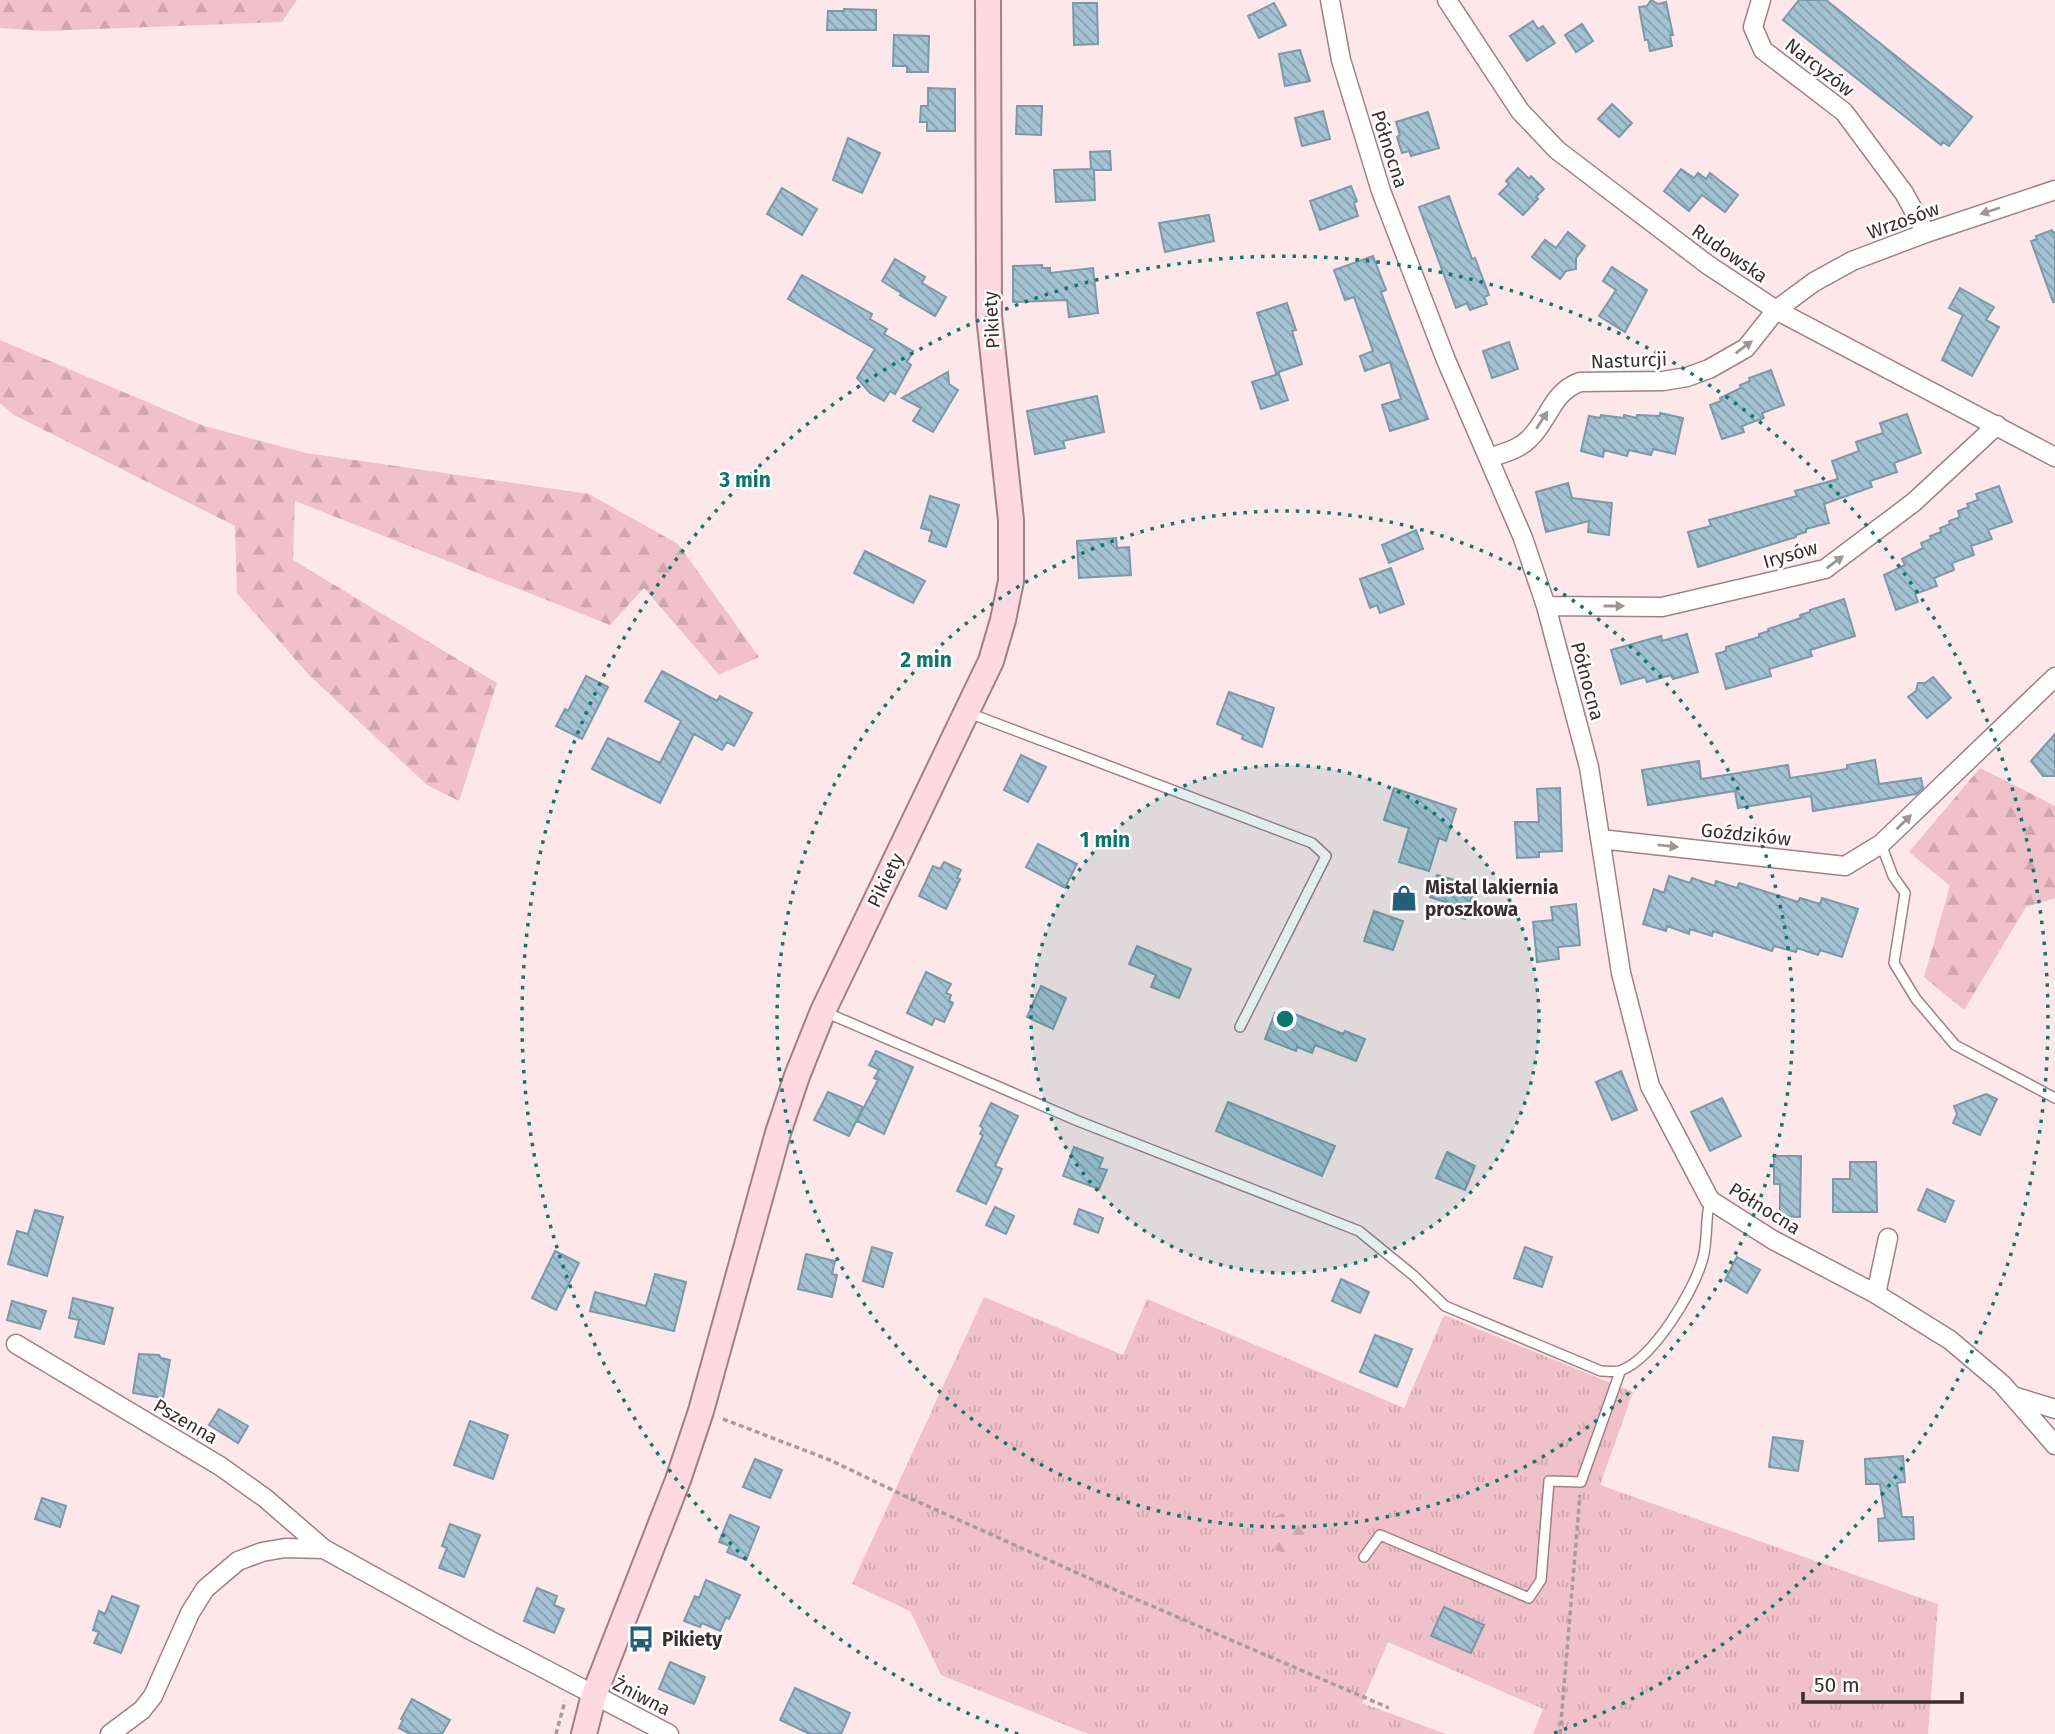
<svg xmlns="http://www.w3.org/2000/svg" width="2055" height="1734" font-family="'Fira Sans',sans-serif">
<defs>
<pattern id="grass-tufts" width="24" height="20" patternUnits="userSpaceOnUse" patternTransform="scale(1.75)"><rect width="24" height="20" fill="#f0c1cb"/><path d="M3 7l-1-3M5 7V3M7 7l1-3M15 17l-1-3M17 17v-4M19 17l1-3" fill="none" stroke="#cfa6af"/></pattern>
<pattern id="forest-firs" width="22" height="20" patternUnits="userSpaceOnUse" patternTransform="scale(1.75)"><rect width="22" height="20" fill="#f0c1cb"/><path d="M5 1l3.5 6h-7zM16 11l3.5 6h-7z" fill="#cfa6af"/></pattern>
<pattern id="building-back-hatch" width="6" height="6" patternUnits="userSpaceOnUse" patternTransform="scale(1.75)"><rect width="6" height="6" fill="#a3c2d2"/><path d="M-1 5l2 2M0 0l6 6M5-1l2 2" fill="none" stroke="#869eab"/></pattern>
</defs>
<rect width="100%" height="100%" fill="#fde7eb"/>
<path fill="url(#grass-tufts)" d="M984 1297 1123 1355 1147 1299 1404 1408 1444 1315 1633 1392 1600 1485 1938 1604 1928 1734H1533L1543 1709 1388 1642 1362 1703 1446 1734H1088L941 1675 910 1611 852 1584Z"/>
<path fill="url(#forest-firs)" d="M0 0H297L282 22 44 31 0 28Z
M0 340 204 426 306 453 589 494 678 544 759 657 719 675 644 588 610 625 295 501 293 560 497 683 459 801 427 785 309 675 237 593 235 526 14 415 0 403Z
M1980 768 2055 806V898L2026 907 1964 1010 1924 977 1950 886 1909 852Z
M1267 1533a20 20 0 1 1 40 0a20 20 0 1 1-40 0Z"/>
<path fill="url(#building-back-hatch)" stroke="#7b99a8" stroke-width="2" d="M1651 0 1658 4 1666 2 1673 35H1670L1672 46 1650 51 1648 40H1645L1639 7 1647 6Z
M1799 0H1826L1972 117 1949 146 1943 142 1941 145 1783 20Z
M1073 3H1097L1098 44 1074 45Z
M1274 3 1286 25 1259 38 1248 16Z
M844 9 876 10V30H827L828 11H844Z
M1533 21 1538 29 1543 26 1555 43 1527 61 1510 36Z
M1582 24 1593 41 1576 52 1565 35Z
M894 35 929 36 928 72H907V66H893Z
M1300 50 1310 81 1285 86 1279 54Z
M928 88 955 89V131H927V122H920L921 106H928Z
M1612 104 1632 123 1619 137 1598 119Z
M1017 106H1042L1041 135 1016 134Z
M1323 111 1330 139 1302 146 1295 118Z
M1428 112 1439 148 1411 156 1409 151 1402 153 1397 137 1400 135 1396 122Z
M848 138 880 153 862 193 833 180Z
M1110 151 1111 170H1094L1095 200 1056 202 1054 170 1091 169 1090 152Z
M1518 168 1529 179 1531 176 1544 189 1536 197 1538 199 1523 215 1499 194 1509 184 1506 181Z
M1681 169 1694 178 1698 173 1706 179 1710 173 1738 195 1725 212 1702 195 1689 211 1664 191Z
M1351 186 1357 201 1354 203 1358 216 1320 230 1310 201Z
M782 188 817 209 802 235 767 214Z
M1449 196 1472 259 1475 258 1489 295 1484 297 1487 304 1470 310 1467 303 1456 308 1419 207Z
M1209 215 1214 241 1165 252 1159 223Z
M2052 230 2053 233 2055 232V302H2053L2031 241 2037 239 2036 236Z
M1568 232 1585 246 1576 258V269L1566 271 1560 279 1532 257 1545 240 1556 248Z
M1373 256 1386 290 1381 292 1428 419 1390 431 1382 405 1401 399 1390 362 1365 371 1360 356 1373 351 1354 297 1345 300 1334 270Z
M895 259 925 277 922 283 946 297 935 316 900 295 901 293 882 281Z
M1042 265V268H1050V273L1093 268 1098 313 1069 317 1067 300 1013 302V266Z
M1612 267 1647 290 1625 332 1599 316 1616 290 1603 281Z
M802 275 872 314 870 319 887 329 884 334 913 351 907 362 911 365 895 394 890 391 884 401 870 393 857 378 875 349 788 299Z
M1960 288 1994 307 1986 320 1999 327 1972 376 1942 360 1963 315 1949 308Z
M1287 303 1296 330 1292 331 1302 364 1276 373 1257 313Z
M1509 342 1518 369 1492 378 1483 351Z
M1771 370 1784 405 1762 413 1764 418 1742 426 1744 432 1722 439 1710 405 1721 401 1720 398 1741 388 1740 385 1750 381 1749 378Z
M948 372 949 384 958 390 933 432 913 421 921 408 902 398Z
M1279 374 1288 400 1261 409 1252 382Z
M1097 396 1104 432 1063 441 1065 448 1035 454 1027 411Z
M1660 413 1683 418 1675 454 1653 449 1651 455 1629 450 1627 456 1604 450 1603 457 1581 451 1589 416 1600 418 1601 415 1624 418V415L1637 418V415L1660 416Z
M1907 414 1921 453 1894 463 1897 472 1870 481 1872 487 1824 504 1829 523 1806 529V532L1796 535V537L1698 567 1688 532 1711 526 1709 520 1797 496 1795 491 1838 479 1832 461 1859 451 1856 442 1883 433 1880 423Z
M1568 483 1572 498 1612 503 1609 535 1588 532 1589 521 1546 532 1536 492Z
M1999 486 2012 522 1988 530 1992 539 1971 546 1974 555 1952 563 1954 570 1934 578 1937 586 1915 594 1918 602 1896 610 1884 575 1905 565 1902 559 1923 548 1921 543 1931 539 1930 536 1941 532 1940 528 1950 524 1949 521 1960 517 1958 511 1969 507 1967 504 1978 500 1976 494Z
M930 496 959 505 946 547 929 541 932 531 921 528Z
M1416 530 1423 549 1389 563 1382 545Z
M1116 538 1117 548 1129 547 1131 575 1079 578 1077 541Z
M865 551 925 581 913 603 854 573Z
M1391 568 1404 604 1380 613 1377 605 1370 608 1360 579Z
M1844 599 1855 636 1810 650 1812 656 1769 669 1771 676 1726 689 1716 654 1726 651V647L1759 637V634L1769 631 1768 629 1801 618 1800 615 1810 612V610Z
M1687 634 1698 672 1673 679 1671 675 1647 682 1645 677 1621 684 1611 650 1661 636 1662 641Z
M662 671 717 701 720 696 752 713 734 746 727 742 722 750 694 734 660 803 592 769 608 738 660 763 681 721 645 701Z
M586 676 608 687 582 739 556 726 565 709 568 711Z
M1933 677 1951 698 1927 718 1908 697 1916 691 1918 683H1925Z
M1229 692 1274 708 1262 747 1242 739 1243 735 1217 724Z
M2055 734V776H2043L2031 761Z
M1021 755 1046 767 1028 802 1004 790Z
M1875 760 1879 784 1921 778 1923 788 1916 794 1813 811 1811 796 1738 808 1735 791 1648 805 1642 770 1699 761 1701 779 1788 765 1790 778 1847 769V765Z
M1394 788 1456 809 1446 841 1439 838 1429 871 1399 862 1409 828 1384 820Z
M1560 788 1562 851 1539 852V857L1517 858 1515 822H1539L1537 789Z
M1038 844 1077 864 1065 888 1026 867Z
M944 862 961 870 957 878 960 879 946 909 919 896 933 866 940 869Z
M1437 875 1475 886 1465 919 1442 912 1445 902 1430 897Z
M1669 876 1690 883 1692 878 1715 886 1716 881 1737 888 1739 883 1798 902 1800 898 1820 904 1822 898 1858 909 1842 957 1820 950 1818 955 1797 948 1796 952 1774 946 1772 951 1713 931 1712 936 1690 929 1689 934 1667 926 1666 931 1643 924 1654 889 1664 893Z
M1576 904 1580 945 1558 947 1559 959 1537 962 1533 922 1553 920 1551 907Z
M1374 911 1403 921 1393 950 1364 941Z
M1137 946 1191 969 1179 998 1151 987 1156 975 1129 964Z
M926 972 951 984 946 993 951 995 949 1001 953 1003 944 1022 935 1018 932 1025 907 1013Z
M1041 986 1066 998 1053 1029 1027 1017Z
M1285 1010 1343 1034 1345 1031 1365 1039 1356 1061 1315 1045 1312 1053 1297 1047 1296 1051 1265 1039 1275 1013 1283 1016Z
M876 1051 913 1067 884 1134 857 1121 878 1080 874 1078 879 1070 869 1065Z
M1621 1071 1637 1110 1612 1120 1596 1082Z
M828 1092 863 1107 849 1136 814 1120Z
M1986 1094 1997 1099 1980 1135 1953 1123 1957 1114 1954 1106Z
M1722 1098 1741 1136 1710 1151 1691 1112Z
M1228 1102 1335 1146 1322 1176 1216 1131Z
M991 1103 1018 1116 995 1166 1002 1169 986 1204 957 1191 983 1135 980 1134 983 1128 980 1126Z
M1074 1147 1103 1158 1099 1168 1107 1170 1099 1189 1063 1176Z
M1447 1152 1475 1166 1465 1190 1436 1178Z
M1774 1156H1801L1800 1217 1780 1216V1184H1774Z
M1850 1162H1876L1877 1212H1833V1179H1850Z
M1927 1189 1954 1201 1945 1222 1918 1210Z
M995 1207 1014 1216 1006 1234 986 1225Z
M1079 1209 1103 1218 1098 1233 1074 1224Z
M35 1210 63 1217 47 1276 8 1264 17 1231 28 1234Z
M872 1247 892 1253 883 1287 863 1281Z
M1525 1247 1552 1257 1542 1287 1514 1278Z
M555 1251 579 1263 556 1310 532 1298Z
M806 1254 835 1261 832 1274 837 1275 832 1297 798 1289Z
M1737 1257 1760 1270 1747 1293 1725 1280Z
M655 1274 686 1282 674 1331 590 1311 595 1292 646 1306Z
M1341 1279 1369 1292 1360 1313 1332 1301Z
M73 1298 113 1308 104 1344 75 1337 79 1320 69 1318Z
M12 1301 46 1311 40 1329 7 1320Z
M1375 1335 1412 1349 1397 1387 1360 1372Z
M139 1354 159 1355 161 1358 170 1360 163 1398 133 1393Z
M219 1409 248 1426 238 1443 209 1425Z
M470 1421 508 1435 493 1479 454 1465Z
M1773 1437 1803 1441 1798 1471 1769 1467Z
M1903 1456 1905 1482 1897 1483 1902 1517H1913L1914 1539 1879 1541 1878 1519 1885 1518 1880 1484H1866L1865 1459Z
M755 1459 782 1470 770 1498 743 1487Z
M42 1498 66 1506 60 1527 35 1519Z
M730 1515 759 1527 746 1560 727 1552 730 1546 719 1542Z
M450 1524 480 1535 464 1577 439 1568 447 1548 442 1546Z
M706 1580 740 1595 729 1619 726 1617 720 1631 702 1623 700 1627 684 1621 695 1596 699 1598Z
M537 1588 557 1596 554 1605 564 1609 554 1633 524 1621Z
M112 1596 139 1606 121 1653 94 1643 99 1632 93 1630 99 1611 105 1614Z
M1444 1607 1484 1625 1471 1653 1431 1636Z
M670 1662 705 1677 694 1704 659 1689Z
M795 1688 850 1713 841 1734H810L780 1720Z
M412 1699 450 1720 442 1734H410L399 1728 403 1720 401 1719Z"/>
<g fill="none" stroke-linecap="round" stroke-linejoin="round">
<g stroke="#a08087" stroke-width="12">
<path id="lane" d="M969 713 1312 843 1326 856 1240 1027
M1881 844 1893 876 1905 893 1894 963 1916 999 1955 1045 2055 1098
M825 1012 1078 1121 1359 1231 1414 1276 1445 1306 1601 1371C1607 1371 1616 1373 1622 1370 1654 1357 1694 1291 1703 1258 1708 1239 1705 1219 1710 1200
M1364 1557 1380 1535 1529 1598 1541 1580 1549 1481 1581 1482 1620 1372"/>
</g>
<g stroke="#a08087" stroke-width="21">
<path id="street" d="M1330 0 1341 60 1381 191 1446 360 1523 538 1546 606 1589 767 1621 973 1650 1086 1710 1200 1773 1240 1876 1294 1950 1340 2002 1384 2055 1445
M1447 0 1520 111 1557 150 1708 265 1776 310 2055 457
M1761 0 1753 27 1763 50 1844 112 1904 193 1926 233
M1489 458C1503 453 1518 450 1529 439 1549 420 1552 392 1580 382L1663 381 1687 377 1709 369 1746 348 1776 310 1814 282 1852 261 1926 233 2055 190
M1546 606 1662 607 1825 569 1914 502 1997 425
M1600 839 1845 866 1881 844 2055 677
M1876 1294 1888 1238
M16 1344 220 1466 265 1498 324 1549 476 1633 669 1734
M2013 1396 2055 1409
M110 1734 142 1710 153 1696 190 1613 205 1589 238 1561 262 1552 285 1548 324 1549"/>
</g>
<g stroke="#a08087" stroke-width="28">
<path id="secondary" d="M584 1734 594 1695 678 1480 701 1411 778 1133 797 1076 823 1011 991 661 1003 620 1011 581V520L989 316 988 0"/>
</g>
<path stroke="#ab999c" stroke-width="3.5" stroke-dasharray="5 3.5" stroke-linecap="butt" d="M723 1419 830 1460 905 1496 1138 1600 1389 1708
M556 1734 565 1701
M1560 1734 1580 1495"/>
<use href="#lane" stroke="#fff" stroke-width="9"/>
<use href="#street" stroke="#fff" stroke-width="18"/>
<use href="#secondary" stroke="#fed8e2" stroke-width="24"/>
</g>
<defs><path id="oneway-solid" d="M-6-.8H1V-3.2L6.5 0L1 3.2V.8H-6Z" transform="scale(1.75)"/></defs>
<g fill="#9c9697">
<use href="#oneway-solid" transform="translate(1990 211) rotate(162)"/>
<use href="#oneway-solid" transform="translate(1744 347) rotate(-37)"/>
<use href="#oneway-solid" transform="translate(1542 420) rotate(-57)"/>
<use href="#oneway-solid" transform="translate(1835 562) rotate(-37)"/>
<use href="#oneway-solid" transform="translate(1614 606)"/>
<use href="#oneway-solid" transform="translate(1904 822) rotate(-44)"/>
<use href="#oneway-solid" transform="translate(1668 846) rotate(6)"/>
</g>
<circle cx="1285" cy="1019" r="254" fill="#0f766e" fill-opacity=".12"/>
<g fill="none" stroke="#0f766e" stroke-width="3.5" stroke-dasharray="3.5 7">
<circle cx="1285" cy="1019" r="254"/>
<circle cx="1285" cy="1019" r="508"/>
<path d="M1018 1734A763 763 0 1 1 1552 1734"/>
</g>
<defs>
<g id="shop-bare" transform="scale(2.1)"><path d="M-5-2.5h2.3a2.7 3.5 0 0 1 5.4 0H5L5.5 6h-11ZM-1.5-2.5h3a1.5 2.3 0 0 0-3 0Z" fill="#235f77" stroke="#fff" stroke-width="2.5" paint-order="stroke"/></g>
<g id="bus-bare" transform="scale(2.1)"><path d="M-5-6H5V4H4V6H2V4H-2V6H-4V4H-5ZM-3.5-4V0h7V-4ZM-3.5 1.2v1.5H-2V1.2ZM2 1.2v1.5H3.5V1.2Z" fill="#235f77" stroke="#fff" stroke-width="2.5" paint-order="stroke"/></g>
</defs>
<g fill-rule="evenodd">
<use href="#shop-bare" x="1404" y="898"/>
<use href="#bus-bare" x="641" y="1639"/>
</g>
<g text-anchor="middle" stroke-width="5" stroke-linejoin="round" paint-order="stroke">
<g font-size="19" fill="#3a2d2f" stroke="#fff">
<text transform="translate(1820 67) rotate(38)" y="7">Narcyzów</text>
<text transform="translate(1390 149) rotate(72)" y="7">Północna</text>
<text transform="translate(1903 220) rotate(-20)" y="7">Wrzosów</text>
<text transform="translate(1730 253) rotate(35)" y="7">Rudowska</text>
<text transform="translate(991 320) rotate(-93)" y="7">Pikiety</text>
<text transform="translate(1629 360) rotate(-2)" y="7">Nasturcji</text>
<text transform="translate(1790 554) rotate(-16)" y="7">Irysów</text>
<text transform="translate(1588 681) rotate(75)" y="7">Północna</text>
<text transform="translate(1746 834) rotate(6)" y="7">Goździków</text>
<text transform="translate(885 880) rotate(-64)" y="7">Pikiety</text>
<text transform="translate(1765 1208) rotate(32)" y="7">Północna</text>
<text transform="translate(186 1421) rotate(30)" y="7">Pszenna</text>
<text transform="translate(642 1696) rotate(27)" y="7">Żniwna</text>
</g>
<g font-size="19" font-weight="bold" fill="#3a2d2f" stroke="#fff" text-anchor="start">
<text x="1425" y="894">Mistal lakiernia<tspan x="1425" dy="22">proszkowa</tspan></text>
<text x="662" y="1646">Pikiety</text>
</g>
</g>
<circle cx="1285" cy="1019" r="10" fill="#0f766e" stroke="#fff" stroke-width="3.5"/>
<g font-size="21" text-anchor="middle" font-weight="bold" fill="#0f766e" stroke="#fff" stroke-width="5" stroke-linejoin="round" paint-order="stroke">
<text x="745" y="487">3 min</text>
<text x="926" y="667">2 min</text>
<text x="1105" y="847">1 min</text>
</g>
<path d="M1803 1692v10h159v-10" fill="none" stroke="#3a2d2f" stroke-width="3.5"/>
<text x="1814" y="1692" font-size="21" fill="#3a2d2f" stroke="#ffffff" stroke-width="5" paint-order="stroke">50 m</text>
</svg>
